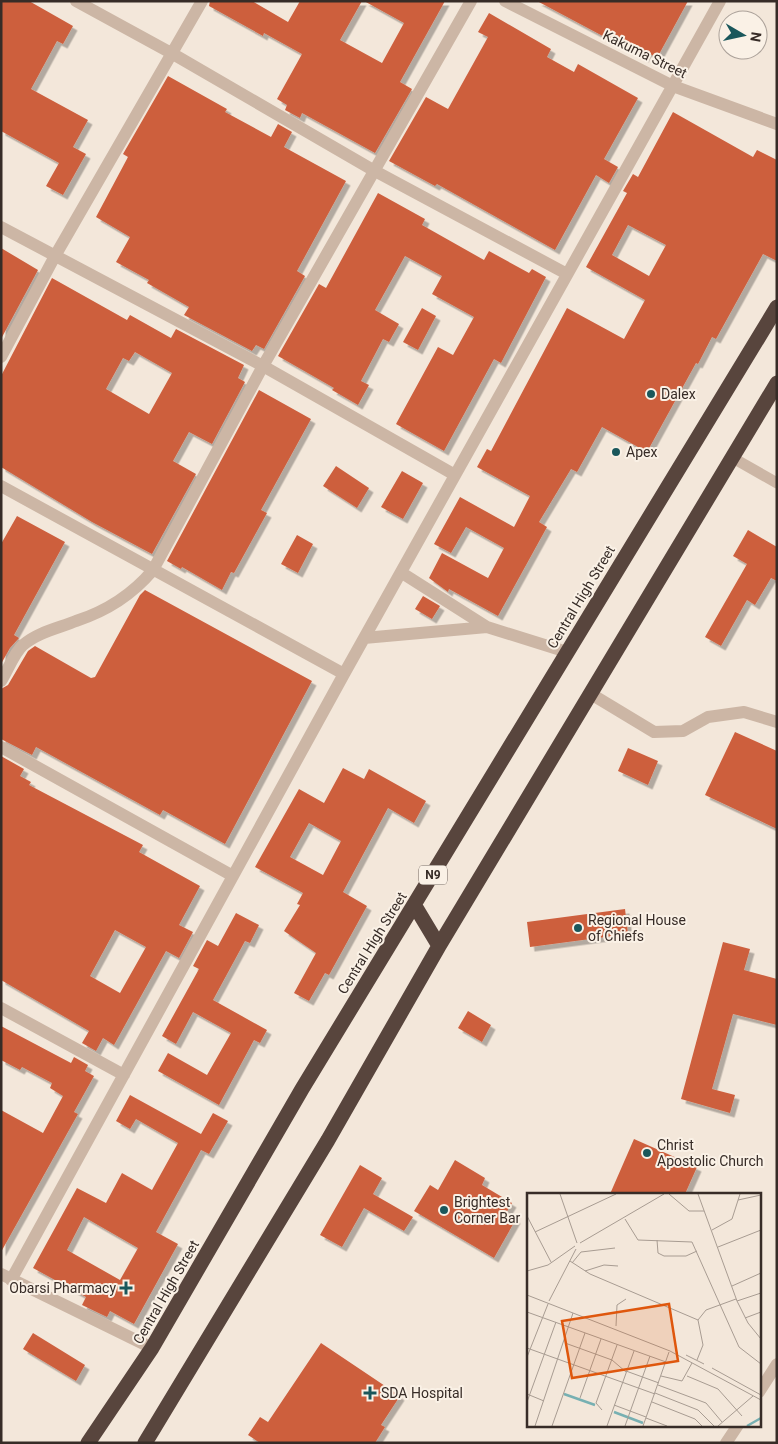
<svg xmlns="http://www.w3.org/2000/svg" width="778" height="1444" font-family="Roboto,sans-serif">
<defs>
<filter id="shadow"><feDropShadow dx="4.5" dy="4.5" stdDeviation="0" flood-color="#0004"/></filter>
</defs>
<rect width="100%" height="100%" fill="#f3e7da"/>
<path fill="#cd5f3e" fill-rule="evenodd" filter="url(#shadow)" d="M1 1H29L73 26 63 44 57 41 31 89 88 120 73 147 86 154 63 195 46 186 59 163 1 131Z
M210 1H252L288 22 300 1H362L340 40 382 63 404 23 364 1H445L400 82 412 89 375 153 302 113 300 118 285 110 287 105 277 99 302 54 264 33 263 36 209 6Z
M537 1H688L657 58 647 52 644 58Z
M489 13 551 49 547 57 574 72 578 64 638 98 604 159 618 167 609 183 596 175 555 250 437 184 435 186 389 161 426 97 448 109 488 37 478 32Z
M168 76 227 109 225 112 271 137 278 124 292 132 284 147 346 181 297 271 305 276 264 349 256 345 252 351 184 315 189 307 147 283 149 280 116 262 130 237 96 217 128 157 123 154Z
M673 112 753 157 757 150 777 160V261L763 254 716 339 712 337 698 364 696 363 647 452 602 427 577 472 571 469 539 522 547 527 498 616 449 589 448 592 429 578 442 553 488 578 504 548 466 527 451 553 434 544 460 497 514 527 530 496 477 467 487 449 491 451 567 308 624 339 645 300 586 267 627 193 623 191 633 174 638 177ZM628 225 666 245 649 276 612 255Z
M378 193 425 219 422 225 484 260 489 251 529 273 532 269 546 277 501 363 494 359 444 451 396 424 438 347 453 355 474 317 432 294 442 276 405 256 375 310 399 324 389 342 383 339 361 381 369 385 358 405 332 390 334 388 278 356 319 284 326 288Z
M1 248 38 270 1 339Z
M52 278 127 320 130 315 171 338 176 329 244 365 238 378 245 382 212 444 189 432 173 461 196 474 152 554 92 522 1 467V376ZM135 352 172 373 149 414 106 389 123 358 129 361Z
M422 308 436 316 418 350 403 342Z
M259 390 311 419 261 510 267 513 234 573 231 572 222 590 182 567 181 569 167 561Z
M336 466 369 488 357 508 323 486Z
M402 471 423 483 403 519 381 507Z
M17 516 65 542 14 635 19 638 10 648 1 664V544Z
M748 530 777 547V581L771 578 755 605 747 600 721 646 705 637 747 564 733 556Z
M297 535 313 544 298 573 281 564Z
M145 590 312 681 225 844 163 810 160 815 36 747 32 755 1 739V689L8 685 28 651 35 646 91 678 95 677 140 595Z
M423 596 440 606 432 619 415 609Z
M735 732 777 751V829L705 795Z
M628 748 658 761 648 785 618 771Z
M1 756 24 769 20 776 31 782 29 785 143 845 139 852 200 886 179 925 193 932 179 958 166 951 114 1045 103 1038 96 1051 82 1043 89 1031 1 980ZM115 930 146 947 120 993 90 976Z
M343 768 364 779 369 769 426 801 414 823 388 808 343 892 367 906 329 975 325 973 309 1001 294 993 316 953 284 931 300 905 297 904 303 893 255 867 299 789 324 803ZM309 823 341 841 323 875 290 857Z
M625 909 628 934 530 947 527 922Z
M236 913 259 925 250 943 245 941 213 1000 267 1030 260 1043 254 1040 219 1105 158 1071 168 1053 207 1075 231 1033 193 1012 176 1044 162 1036 199 969 193 966 207 940 218 946Z
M723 942 750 949 744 970 777 979V1025L733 1014 712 1089 735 1095 730 1113 681 1099Z
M468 1011 491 1025 482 1042 458 1028Z
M1 1026 71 1063 74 1057 88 1065 85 1071 94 1076 74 1112 78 1114 1 1252V1110L43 1133 63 1096 50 1088 52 1083 22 1067 20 1070 1 1060Z
M130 1095 201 1134 213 1113 228 1121 209 1154 201 1150 156 1232 178 1244 134 1324 110 1311 107 1317 82 1305 86 1297 33 1268 77 1188 106 1203 122 1173 152 1190 178 1143 136 1119 130 1129 116 1121ZM84 1217 138 1248 120 1280 67 1250Z
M634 1139 697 1167 685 1194H610Z
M455 1160 485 1178 482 1185 512 1203 506 1213 516 1219 494 1258 414 1211 430 1185 438 1190Z
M360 1165 382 1178 373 1194 413 1217 404 1231 364 1208 342 1247 320 1235Z
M33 1333 85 1365 76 1381 23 1349Z
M321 1343 400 1396 381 1425 385 1427 375 1443H260L248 1435 260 1417 268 1422Z"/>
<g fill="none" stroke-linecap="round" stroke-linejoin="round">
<path stroke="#ccb6a5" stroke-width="11" d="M733 458 777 483"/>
<path stroke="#ccb6a5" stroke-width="12" d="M76 1 173 54 373 170 567 274
M505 1 673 86 777 124
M1 227 263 366 455 475
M1 357 55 256 202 1
M1 486 344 674
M402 573 487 627 567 652
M364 638 487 627
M1 681C8 670 14 653 23 645 38 632 59 628 76 621 107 611 132 595 153 570L263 366 471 1
M591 694 654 732 683 731 708 717 744 712 777 722
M1 747 233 876
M1 1008 124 1075
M1 1274 152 1348
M11 1280 344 674 720 1
M759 1392 777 1364
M726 1443 738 1425"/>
<path stroke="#58453d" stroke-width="15" d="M415 906 439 946
M88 1443 152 1348 302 1089 777 307
M145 1443 328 1140 439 946 777 383"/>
</g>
<g fill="#1a575b" stroke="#faf1e6" stroke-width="2">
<circle cx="651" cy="394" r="5"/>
<circle cx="616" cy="452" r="5"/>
<circle cx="578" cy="928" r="5"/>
<circle cx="647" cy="1153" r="5"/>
<circle cx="444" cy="1210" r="5"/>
<path d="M123.5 1280.5h5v5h5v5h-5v5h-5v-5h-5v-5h5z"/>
<path d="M367.5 1385.5h5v5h5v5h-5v5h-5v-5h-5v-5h5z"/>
</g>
<g text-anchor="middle" stroke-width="4" stroke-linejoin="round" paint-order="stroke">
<rect fill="#faf1e6" stroke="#726760" stroke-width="1" x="419" y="865.5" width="28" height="19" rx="4"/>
<g font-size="12" font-weight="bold" fill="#372c27">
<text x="433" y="879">N9</text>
</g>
<g font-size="14" fill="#372c27" stroke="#faf1e6">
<text transform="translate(645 54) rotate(26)" y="5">Kakuma Street</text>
<text transform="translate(581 597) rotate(-59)" y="5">Central High Street</text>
<text transform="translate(372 943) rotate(-58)" y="5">Central High Street</text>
<text transform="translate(166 1292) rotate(-60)" y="5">Central High Street</text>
</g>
<g font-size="14" fill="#372c27" stroke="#faf1e6" text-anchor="start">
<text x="661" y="399">Dalex</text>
<text x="626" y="457">Apex</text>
<text x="588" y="925">Regional House<tspan x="588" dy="16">of Chiefs</tspan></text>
<text x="657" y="1150">Christ<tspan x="657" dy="16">Apostolic Church</tspan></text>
<text x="454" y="1207">Brightest<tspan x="454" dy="16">Corner Bar</tspan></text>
<text x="116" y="1293" text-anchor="end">Obarsi Pharmacy</text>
<text x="381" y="1398">SDA Hospital</text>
</g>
</g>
<g transform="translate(527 1193)">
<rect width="234" height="234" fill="#f3e7da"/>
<path fill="none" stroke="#77b0b2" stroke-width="2.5" d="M37 201 68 212M87 219 116 230M220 233 234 225"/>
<path fill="none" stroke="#a89c92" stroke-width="1" d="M33 1 50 50M142 1 162 18H177M171 1 210 108 221 130 234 146M211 7 234 2M0 23 24 69M98 26 111 47 165 49 212 154 234 171M185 37 205 26 213 1M8 39 89 1M130 47 131 60 137 63H159L170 58M53 50 137 1M191 54 234 37M43 68 63 81 171 127 179 117 209 106M45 70 54 59 88 55M0 78 21 72 48 53M58 78 77 72 91 73M205 93 234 80M0 102 143 158 234 207M22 108 49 56M210 108 234 100M0 119 139 169M218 125 234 119M89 133 90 112 99 106M38 150 85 167 99 179M0 155 128 201M159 162 177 171M0 164 21 111M170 167 176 152 171 127M185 175 234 202M99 178 132 190M134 183 155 188 165 170M160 183 191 196 215 223M131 192 179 210 195 229M128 200 171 217 187 233M0 201 17 208M53 205 74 146M0 209 29 129M125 209 168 226 175 233M87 212 119 224M75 217 69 210 90 152M119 225 140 233M8 233 46 120M25 233 58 140M80 233 107 158M98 233 123 163M116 233 142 159M191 233 226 203"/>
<path fill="#df570d" fill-opacity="0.15" stroke="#df570d" stroke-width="2.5" d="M142 111 151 168 45 185 35 128Z"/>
<rect width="234" height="234" fill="none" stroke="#372c27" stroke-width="2.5"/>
</g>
<rect width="778" height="1444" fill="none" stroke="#372c27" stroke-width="5"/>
<g transform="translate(743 35) rotate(99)"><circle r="24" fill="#faf1e6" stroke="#aca29a"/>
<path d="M0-4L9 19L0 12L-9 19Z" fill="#1a575b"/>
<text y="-8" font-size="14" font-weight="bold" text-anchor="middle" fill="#372c27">N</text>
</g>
</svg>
